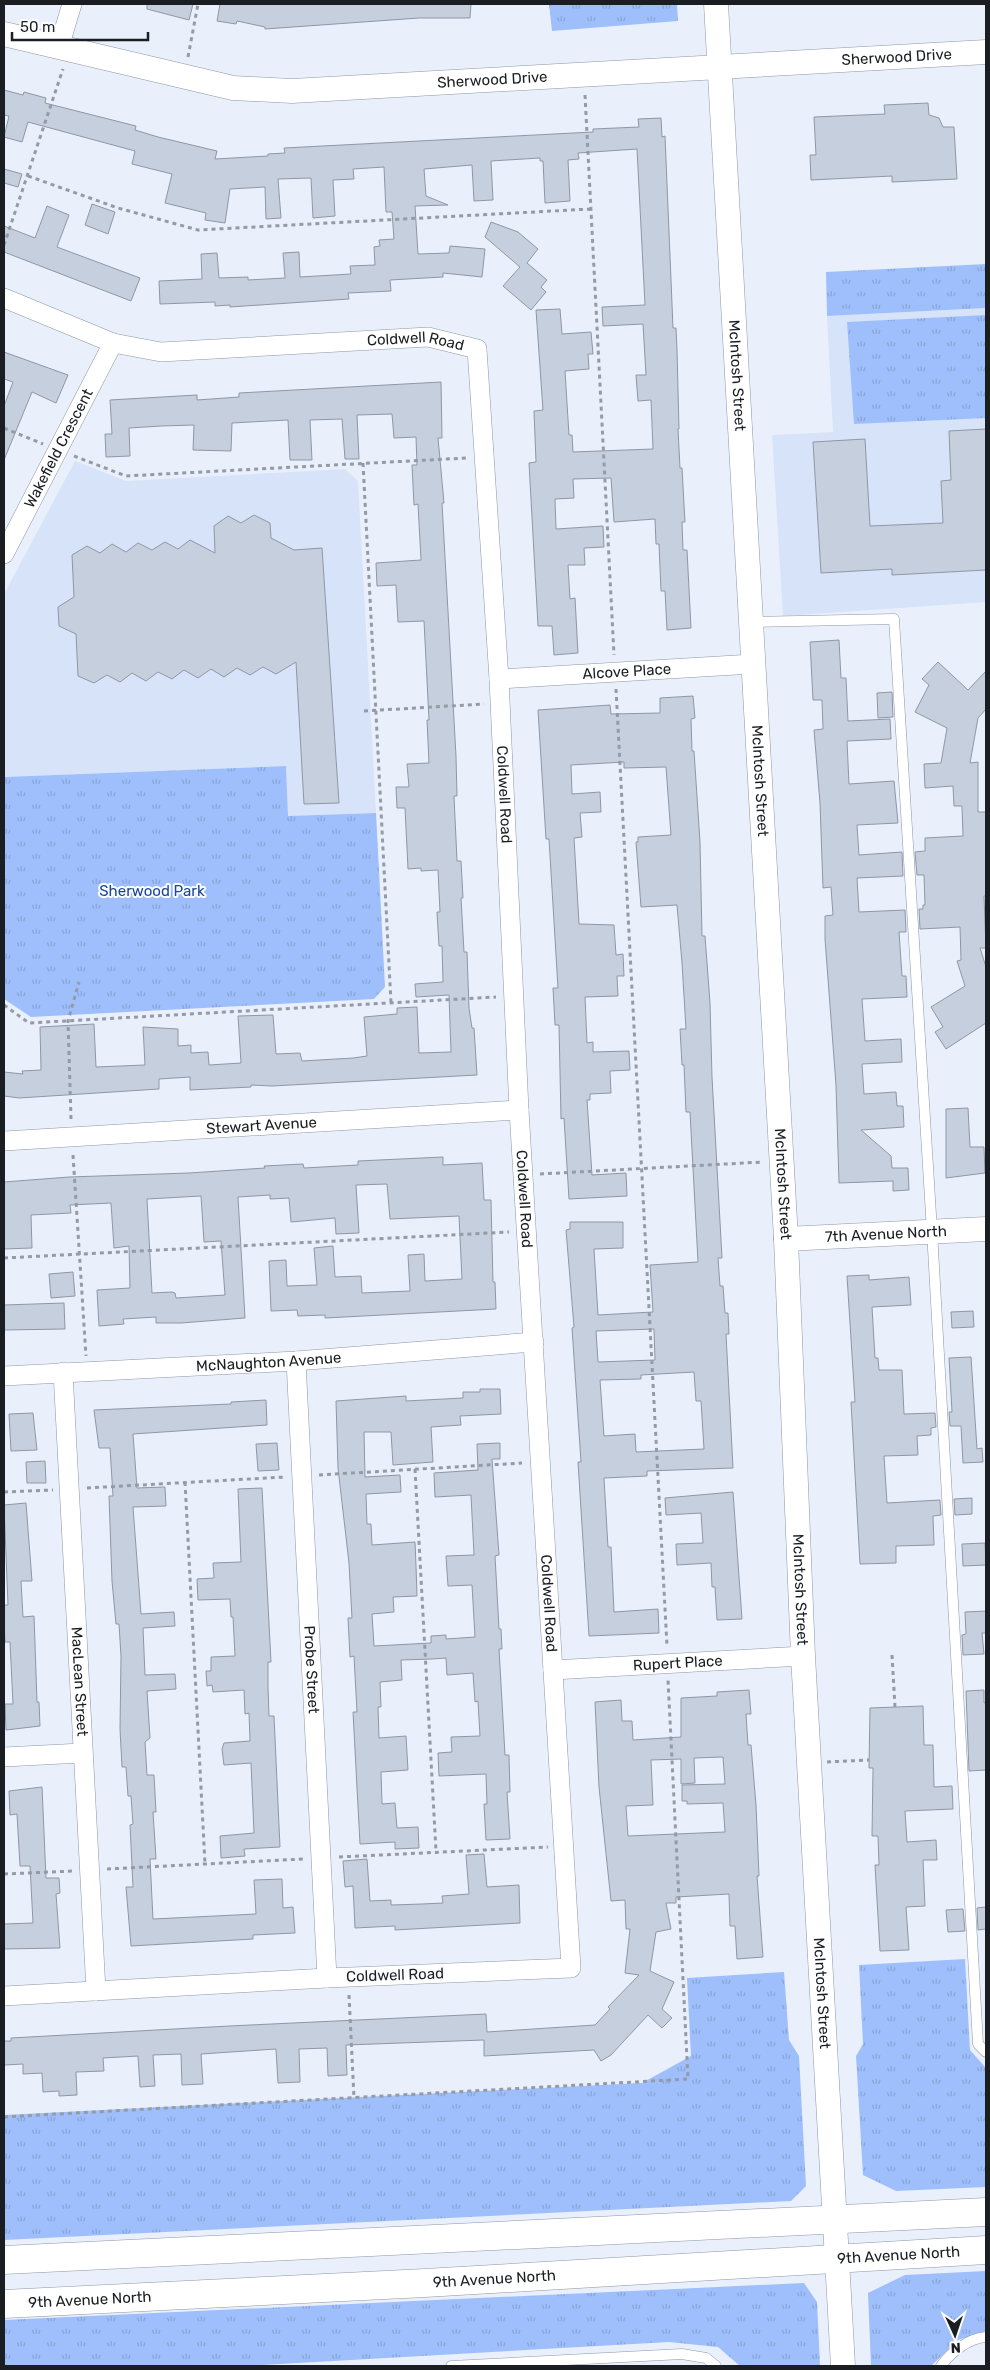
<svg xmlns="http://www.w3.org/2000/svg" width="990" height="2370" font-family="Rubik,sans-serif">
<defs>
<pattern id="grass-tufts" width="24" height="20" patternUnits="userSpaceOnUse" patternTransform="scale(1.25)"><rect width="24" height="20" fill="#9ebffb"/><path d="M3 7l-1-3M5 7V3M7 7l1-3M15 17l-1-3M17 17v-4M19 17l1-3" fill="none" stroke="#88a4d7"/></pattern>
</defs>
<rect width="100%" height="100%" fill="#e9f0fc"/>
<path fill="#d7e3f9" d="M986 308V602L783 616 772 435 833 432 827 316Z
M75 461 126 481 345 469 358 481 376 813 288 816 286 766 4 777V594Z"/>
<path fill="url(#grass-tufts)" d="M549 4H677L678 21 552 31Z
M986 264V308L827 316 826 272Z
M986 315V418L854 424 847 322Z
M286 766 288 816 376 813 385 987 374 999 31 1017 4 999V777Z
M965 1959 970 2050 986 2068V2187L896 2191 863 2175 856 2056 863 2044 859 1965Z
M784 1972 789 2040 799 2056 806 2186 791 2201 4 2240V2115L642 2083 691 2056 687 1978Z
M986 2271V2331L958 2340 931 2366H871L868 2293 905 2275Z
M804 2283 817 2302 820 2366H740L718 2347 669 2342 244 2366H4V2320Z"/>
<path fill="#c6cfde" stroke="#8f97a6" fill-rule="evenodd" d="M147 4H193L189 20 147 9Z
M220 4H471L470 18H419L265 29V27L237 21 236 24 217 21Z
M4 90 23 95 24 92 46 98 45 103 136 126 135 130 158 137 217 151 215 159 268 156V154L285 153 284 148 593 132V129L639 127 638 119 661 118 662 137 665 136 673 328H676L677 350 679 429H678L680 468H682L685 522H682L683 550H687L691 628 667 630 665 591H661L659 544H656L655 519 614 522 611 478 573 479 574 498 555 499 556 529 603 526 604 547 584 548 585 565H568L570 599 575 598 578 653 554 655 552 626H538L529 463 536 462 534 411 543 410 536 310 560 309 562 334 591 332 593 354H588L589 369 565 371 569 435H572L573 452 653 449 651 400 638 401 636 375H646L643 324 603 326 602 307 645 305 637 149 578 153 579 159 568 160 570 201 545 203 543 161H540V158L491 161 493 200 474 201 472 165 424 169 426 196 448 205 415 206 418 254 449 253 450 246 485 249 482 277 443 273V277L390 280 391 291 348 293 349 299 230 307V305L215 306V302L160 304 159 281 202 279 201 254 217 253 219 278 248 277V280L285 278 283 253 299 252 300 277 351 274 350 266 375 265 374 247 380 246 379 240 394 239 392 212H386L384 167 353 169 354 179 333 180 335 216 313 218 311 178 278 179 281 218 266 219 265 187 230 189 225 223 205 220 206 213 165 203 172 174 132 164 135 151 28 122 22 142 4 137 9 116 4 115Z
M928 103 929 115 939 118 943 127H954L957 179 892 182V176L811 180 810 155H816L814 117 885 114 884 105Z
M4 169 22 174 18 187 4 183Z
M92 204 115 212 108 234 85 225Z
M47 206 69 215 57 247 140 278 131 301 4 252V226L35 238Z
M491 222 518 232 538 249 527 263 547 280 541 287 546 292 531 310 503 286 520 267 485 237Z
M4 352 68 375 56 403 32 392 4 460V406L13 382 4 379Z
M441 382 442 438H438L444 503H442L456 756 457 796H454L457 861H461L463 898H461L464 952H467L469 1008 472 1028H474L477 1075 272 1086 251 1085V1087L190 1090V1077L159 1079V1089L19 1098 4 1096V1072L23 1074 22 1071 41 1070 40 1027 94 1024 96 1067 145 1065 143 1027 178 1029V1046L191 1045V1053L208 1052 209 1065 241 1063 238 1016 273 1015 276 1054 300 1053 302 1061 353 1058 367 1056 364 1017 397 1014V1008L417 1007 419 1053 451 1052 449 995 416 997 415 984 443 982 442 946H439L437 912H440L438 870 421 871V868L408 869 405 808H397L396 787H409L407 764 429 763 427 720H429L424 621 398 622 396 585 377 586 376 563 421 560 418 504 414 505 412 465H417L416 437 394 438 392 414 357 415 359 459H345L342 419 310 420 312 460H290L288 420 232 423 231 451 193 450 194 425 161 426 129 428 130 456 106 457 105 434H112L110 400 197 395V400L239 397V393Z
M986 429V570L892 575V569L821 573 813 442 865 439 870 526 943 523 941 481 951 480 949 431Z
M254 515 270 523 271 538 294 550 322 548 339 803 304 804 296 662 276 674 263 667 250 675 237 668 224 677 211 669 198 678 184 670 172 679 158 672 146 681 132 673 120 682 107 675 94 683 78 676 76 634 59 626 58 607 74 597 72 555 87 546 100 553 112 544 126 552 138 543 152 550 165 542 178 549 190 540 215 553 214 526 228 516 241 523Z
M839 640 841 678H846L848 721 890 719 891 739 847 741 849 784 894 781 898 823 857 825 859 855 902 852 903 876 857 878 859 912 905 910 906 932H899L902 976H906L907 997 862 999 865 1041 901 1039 902 1062 862 1064 864 1094 896 1092 897 1106H903L904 1127 861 1130 891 1156 892 1168H908L909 1190 893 1191V1181L839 1183 836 1085 825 939V916L833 915 831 887 823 888 820 803 814 730 823 729 822 700H813L810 642Z
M938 662 968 690 986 671V709L978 718 970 763 978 762V812H986V896H984L986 948H980L986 967V1023L946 1049 935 1032 943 1027 931 1007 965 986 957 961 961 960 960 927 920 929 919 909H923V905H925L924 875H917L915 852 925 851V838L963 836 962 806H954L953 786 925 788 924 764 941 763 947 728 915 712 929 685 922 679Z
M892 692 893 717 878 718 877 693Z
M693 696 695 718 691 719 692 751H694L700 842 702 936H705L710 1003 712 1077 722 1258H718L720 1286H723L725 1313H728L729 1334H726L733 1468 647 1471V1476L604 1478 608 1547H611L614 1612 658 1609 659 1633 589 1636 578 1462H581L572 1328 574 1327 566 1230 570 1229V1222H623V1248L594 1249 598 1315 653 1312 650 1265 698 1262 690 1112H686L684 1065H682L680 1029H686L682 963 677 905 641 907 636 842H638V837L671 835 666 767 624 768V762L571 765 572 794 600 792 601 812 580 813 582 837 574 838 579 924 614 925 616 955 623 954 624 976H617L618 996 585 997 587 1043 593 1042V1052L629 1051 630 1070 610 1071 611 1093 590 1094V1100H587L592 1175 626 1173 627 1196 569 1199 564 1118 561 1119 559 1025H555L553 988H558L549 839H546L538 710 610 705 611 714 660 713V698ZM654 1329 655 1360 598 1362 596 1331ZM694 1372 696 1401H701L704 1449 636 1452 635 1434 604 1436 600 1380 641 1379V1375Z
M968 1108 970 1147H984L985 1173 946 1178V1109Z
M443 1157V1165L482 1163 484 1200H491L493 1282H495L496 1309 325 1318V1315L298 1316 297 1310 271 1311 269 1261 286 1260 287 1286 317 1285 314 1248 333 1246 335 1277 361 1276 362 1293 410 1291 408 1255 424 1254 425 1281 462 1279 459 1216 390 1219 387 1184 356 1185 359 1233 336 1234 335 1218 291 1222 289 1198 270 1199V1195L238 1197 245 1318 181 1323H156V1317L123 1319 124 1324 99 1326 97 1290 130 1288 129 1246 114 1248 111 1203 70 1205 71 1213 31 1215 32 1248 4 1249V1182L69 1177 189 1173 265 1168 264 1166 303 1164 304 1168 358 1165V1161ZM201 1196 204 1242 221 1241 225 1295 176 1298 175 1293 172 1292 152 1293 147 1199Z
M73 1272 75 1296 51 1298 49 1274Z
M869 1275V1280L909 1277 911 1305 872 1307 875 1358H878L879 1370H902L904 1414 935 1413 936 1427 931 1428V1435L917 1436 918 1455 884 1456 887 1503 940 1500 941 1515 933 1516 934 1545 896 1546V1563L860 1564 851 1402H855L847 1276Z
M64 1303 65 1329 4 1330V1305Z
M973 1311 974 1327 952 1328 951 1312Z
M971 1357 977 1449 982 1448 983 1462 963 1463 961 1426H950L949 1412H952L949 1358Z
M480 1389H500L501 1414 460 1416 461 1425 431 1427 433 1462 393 1465 391 1432H364L365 1477 400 1475 401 1492 366 1494 367 1524H371L372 1545 415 1542 416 1566 417 1596 393 1597 394 1612 372 1614 374 1646 431 1643V1636L446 1635V1639L475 1637 472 1585 448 1586 446 1556 474 1555 471 1495 435 1497 434 1473 478 1470 477 1444 500 1443V1459H492L499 1555 495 1556 499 1629H501L502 1649H499L505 1755H509L510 1792H507L510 1839 486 1840 484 1804H487L486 1774 439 1776 438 1753 452 1752 451 1737 480 1736 478 1701 475 1702 473 1673 447 1675 446 1658 432 1659 401 1660 402 1680 380 1682 381 1707H378L379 1738 406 1736 408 1770 381 1772 382 1804 395 1803 397 1828 418 1827 419 1848 395 1849V1842L360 1844 353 1712H357L354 1656 350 1657 348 1618H352L349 1563 338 1468 336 1401 406 1396V1401L463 1398V1392H480Z
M266 1400 267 1425 133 1434 137 1488 165 1487 166 1506 133 1507 141 1614 174 1612 175 1626 143 1628 145 1675 175 1674 176 1689 147 1691 150 1738 145 1742 147 1775H154L156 1812H153L156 1859H150L153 1919 256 1914 254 1880 282 1879 283 1908 293 1907 295 1933 253 1935V1939L131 1946 126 1887H133L130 1825 133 1824 131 1796H128L126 1767H122L120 1729 121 1656 119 1624H116L112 1581 109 1496H113L110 1448H99L94 1410 231 1404V1402Z
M33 1413 37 1450 11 1451 9 1414Z
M277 1443 279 1470 258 1471 256 1444Z
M45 1461 46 1483H27L26 1462Z
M262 1488 271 1662H268V1686L269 1716H274L280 1847 244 1849 245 1856 221 1858 220 1836 254 1833 251 1763 224 1765 222 1749 224 1743 250 1741 249 1713 245 1714 244 1690 213 1692 212 1685 207 1686 206 1671H211V1657L235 1656 233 1617H231L230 1599 198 1600 197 1579 214 1578 213 1563 241 1562 238 1489Z
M733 1492 742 1619 717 1620 715 1587H712L711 1563 677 1565 676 1544 703 1543 701 1513 666 1515 665 1498Z
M972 1498V1514L955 1515 954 1499Z
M26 1503 32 1581H21L23 1617 34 1616 37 1702H39L40 1726 6 1730 5 1704H13L10 1642H5L4 1620V1605H8L4 1505Z
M985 1543 986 1565 963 1566 962 1544Z
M986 1611V1633H982L984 1654 963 1655 962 1635 966 1634 965 1612Z
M749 1690 751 1714H746L748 1745H751L756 1805 759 1876H757L763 1957 737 1959 735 1926H730L729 1894 676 1897V1903H666L671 1929 656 1932 650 1971 674 1982 662 2009 672 2018 662 2028 648 2015 611 2055 601 2061 594 2050 484 2056V2040L346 2045 347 2075 328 2076 327 2048 299 2049 300 2082 278 2083 276 2049 201 2054 203 2084 182 2085 181 2054 153 2055 155 2086 140 2087 138 2056 103 2058 104 2071 76 2072 77 2095 59 2096V2091L43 2092 42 2073 23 2074V2064L4 2065V2041H11V2038L229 2026 486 2014 487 2032 595 2025 610 2009 608 2007 639 1975 625 1973 630 1929H626L625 1900 611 1901 599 1787 595 1702 621 1700 622 1721H632L633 1740 681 1737V1698L717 1696V1692ZM723 1757 725 1784 682 1785V1801H687V1804L723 1803 725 1832 628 1836 626 1806 653 1805 651 1760 681 1759V1784L695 1783 694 1758Z
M984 1690V1703L986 1702V1770L969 1771 966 1691Z
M923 1706 924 1745H933L934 1787 952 1786 953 1809 905 1811 907 1842 936 1840 937 1860H923L925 1906 906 1907 909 1950 880 1951 875 1865H879L878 1836H872L873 1768H869L870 1708Z
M42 1787 46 1878H59L60 1893 56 1894 60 1948 4 1949V1924L33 1923 30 1866H20L17 1814 10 1815 9 1791Z
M484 1854 487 1887 519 1885 520 1923 395 1930V1926L355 1928 353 1886 345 1887 343 1861 367 1859 370 1901 391 1900V1905L422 1904 443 1903 442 1896 469 1894 466 1855Z
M986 1907V1929L978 1930 977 1908Z
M963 1909 965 1931 948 1932 946 1910Z"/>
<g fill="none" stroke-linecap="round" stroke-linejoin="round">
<g stroke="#8e96a5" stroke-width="11">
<path id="service" d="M751 622 894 619 932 1231 978 2044 986 2052
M451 2366 682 2354 706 2358 716 2366
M941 2366C951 2352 969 2338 986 2337"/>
</g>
<g stroke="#8e96a5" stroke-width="20">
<g id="minor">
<path d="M59 47 72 4"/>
<path id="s1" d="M4 298 113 343 161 352 428 337 477 349 499 679 519 1110 571 1968 327 1978 4 1996"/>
<path id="s2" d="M4 554 113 343"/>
<path id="s3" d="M499 679 753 664"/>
<path id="s4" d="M4 1141 519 1110"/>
<path id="s5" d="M296 1361 327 1978"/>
<path id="s6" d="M63 1372 96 1991"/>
<path id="s7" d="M4 1376 296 1361 534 1342"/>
<path id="s8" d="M553 1670 803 1656"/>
<path d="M4 1757 82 1753"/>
</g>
</g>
<g stroke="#8e96a5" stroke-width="25">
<g id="tertiary">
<path id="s9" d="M716 4 786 1239 803 1656 843 2366"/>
<path id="s10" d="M4 34 233 88 292 91 986 52"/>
<path id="s11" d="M786 1239 986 1229"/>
</g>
</g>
<g stroke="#8e96a5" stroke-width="29">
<g id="primary">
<path d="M4 2260 986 2212"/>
<path id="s12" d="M4 2304 425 2283 986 2250"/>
</g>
</g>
<path stroke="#959ba4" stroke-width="3" stroke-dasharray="4 4" stroke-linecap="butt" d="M188 57 198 4
M585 95 614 655
M28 176 118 208 198 230 590 209
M4 245 63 69
M4 428 43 444
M74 456 126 476 466 458
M363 463 391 1003
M616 689 667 1646
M364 711 484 704
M4 1005 29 1023 496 997
M71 1119 68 1021 79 982
M73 1155 86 1356
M540 1174 763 1162
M4 1258 509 1232
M415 1469 436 1851
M319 1475 522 1463
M185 1482 205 1864
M87 1488 285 1477
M4 1492 53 1490
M892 1655 895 1707
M827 1762 869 1760
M339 1857 548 1847
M107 1869 303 1859
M4 1874 73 1871
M349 1995 354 2098
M4 2117 688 2079 668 1680"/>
<use href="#service" stroke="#fff" stroke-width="10"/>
<use href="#minor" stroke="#fff" stroke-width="19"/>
<use href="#tertiary" stroke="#fff" stroke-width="24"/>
<use href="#primary" stroke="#fff" stroke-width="28"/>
</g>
<g text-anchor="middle" stroke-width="4" stroke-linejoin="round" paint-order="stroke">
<g font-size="15" fill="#1a1e23" stroke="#fcfcfc">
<text dy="5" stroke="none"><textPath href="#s10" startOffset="900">Sherwood Drive</textPath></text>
<text dy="5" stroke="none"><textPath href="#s10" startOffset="495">Sherwood Drive</textPath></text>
<text dy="5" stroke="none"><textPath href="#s1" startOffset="422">Coldwell Road</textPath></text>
<text dy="5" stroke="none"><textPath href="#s9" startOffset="372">McIntosh Street</textPath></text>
<text dy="5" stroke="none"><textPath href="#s2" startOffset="119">Wakefield Crescent</textPath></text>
<text dy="5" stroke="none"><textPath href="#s3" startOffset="128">Alcove Place</textPath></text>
<text dy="5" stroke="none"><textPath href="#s9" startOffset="778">McIntosh Street</textPath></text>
<text dy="5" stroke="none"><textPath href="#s1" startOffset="931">Coldwell Road</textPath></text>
<text dy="5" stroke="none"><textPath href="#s4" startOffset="258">Stewart Avenue</textPath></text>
<text dy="5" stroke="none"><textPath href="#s9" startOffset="1182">McIntosh Street</textPath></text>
<text dy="5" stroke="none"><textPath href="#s1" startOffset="1336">Coldwell Road</textPath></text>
<text dy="5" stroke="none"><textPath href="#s11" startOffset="100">7th Avenue North</textPath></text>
<text dy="5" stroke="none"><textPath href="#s7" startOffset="265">McNaughton Avenue</textPath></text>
<text dy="5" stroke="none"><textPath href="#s9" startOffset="1588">McIntosh Street</textPath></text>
<text dy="5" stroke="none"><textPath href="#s1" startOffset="1741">Coldwell Road</textPath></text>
<text dy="5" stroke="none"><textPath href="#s8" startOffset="125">Rupert Place</textPath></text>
<text dy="5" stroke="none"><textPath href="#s5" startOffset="309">Probe Street</textPath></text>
<text dy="5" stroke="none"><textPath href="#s6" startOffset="310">MacLean Street</textPath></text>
<text transform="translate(395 1975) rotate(-2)" y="5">Coldwell Road</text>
<text dy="5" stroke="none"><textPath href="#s9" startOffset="1992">McIntosh Street</textPath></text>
<text dy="5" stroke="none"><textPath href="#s12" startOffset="896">9th Avenue North</textPath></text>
<text dy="5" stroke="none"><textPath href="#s12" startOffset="491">9th Avenue North</textPath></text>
<text dy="5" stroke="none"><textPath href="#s12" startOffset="86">9th Avenue North</textPath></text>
</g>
<g font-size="15" fill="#19459d" stroke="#fcfcfc">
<text x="152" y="896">Sherwood Park</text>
</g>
</g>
<rect width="990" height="2370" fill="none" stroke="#1a1e23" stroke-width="10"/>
<g transform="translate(955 2335) rotate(177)" stroke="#fcfcfc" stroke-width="4" paint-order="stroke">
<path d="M0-4L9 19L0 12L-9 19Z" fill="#1a1e23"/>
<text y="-8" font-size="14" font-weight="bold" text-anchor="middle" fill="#1a1e23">N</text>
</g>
<path d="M12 32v8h136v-8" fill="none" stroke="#1a1e23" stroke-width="2.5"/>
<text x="20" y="32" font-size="15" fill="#1a1e23" stroke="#fcfcfc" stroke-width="4" paint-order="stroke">50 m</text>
</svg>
